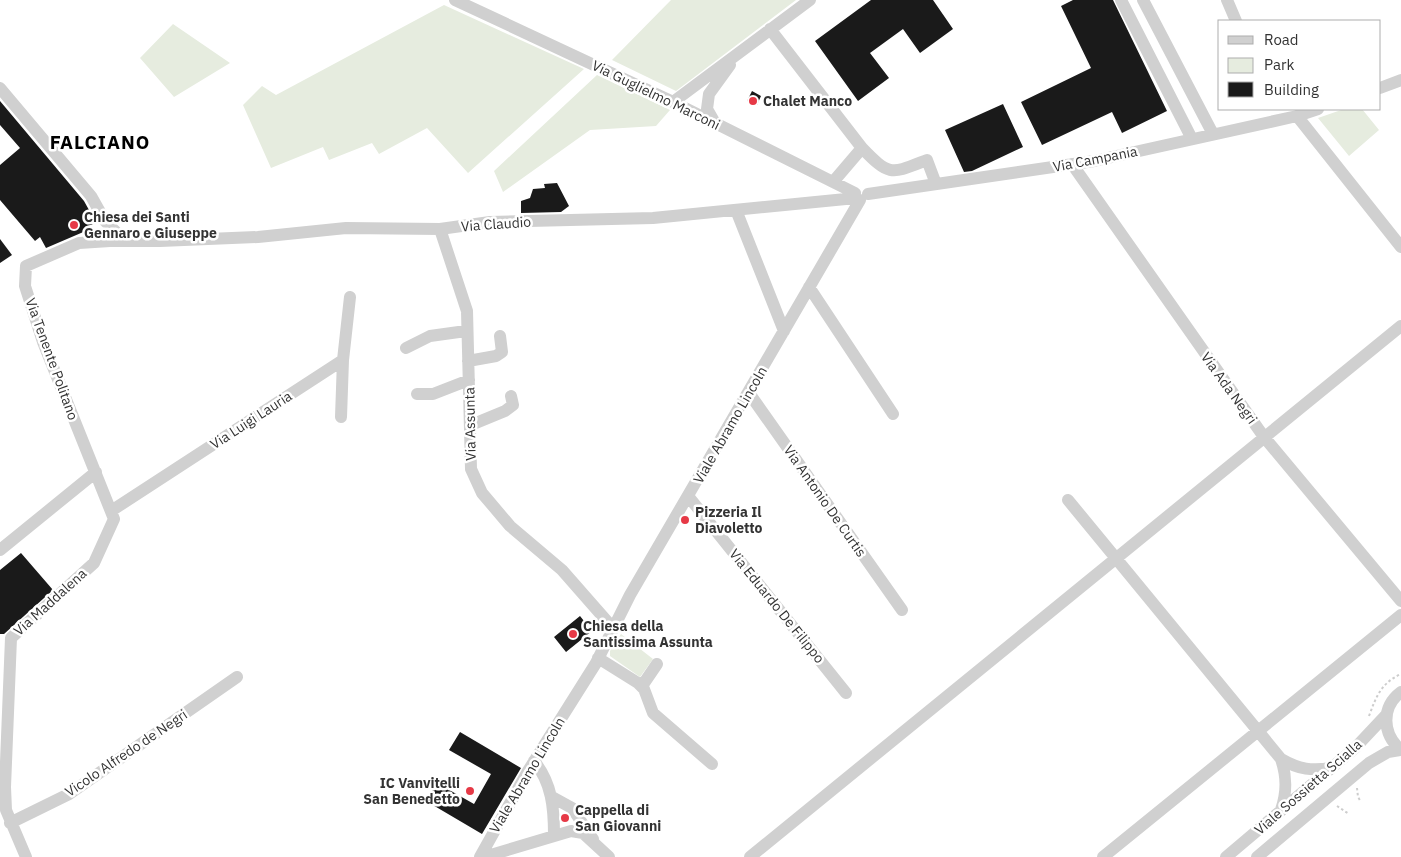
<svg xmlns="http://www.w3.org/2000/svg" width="1401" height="857" font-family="'IBM Plex Sans',sans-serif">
<rect width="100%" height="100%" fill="#fff"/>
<path fill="#e6ecdf" d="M671 0H796L676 91 612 60Z
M444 5 584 69 468 173 427 128 379 154 372 143 329 160 323 147 271 168 243 105 262 86 276 95Z
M173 24 230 63 174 97 140 58Z
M597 75 670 110 656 126 590 130 503 192 494 171Z
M1344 109H1362L1379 130 1349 156 1318 118Z
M621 634 653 659 640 677 610 656V651Z"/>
<path fill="#1a1a1a" d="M871 0H933L953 29 920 53 903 29 870 53 889 78 858 101 815 41Z
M1073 0H1113L1167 111 1122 133 1112 112 1042 145 1021 102 1091 68 1061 6Z
M752 91 761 96 757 105 747 101Z
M0 101 84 201 89 210 87 212 93 224 85 227 88 230 46 248 40 237 35 241 0 200V165L20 148 0 125Z
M1003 104 1023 147 972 171 964 172 945 130Z
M557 183 569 206 561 212 521 213V201L530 198 533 189 545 188 544 184Z
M0 239 12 255 0 263Z
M21 553 53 590 4 634H0V570Z
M580 616 592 631 566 652 554 637Z
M460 732 521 768 482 834 426 801 437 783 474 804 491 774 449 750Z"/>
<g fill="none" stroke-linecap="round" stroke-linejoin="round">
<path stroke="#cdcdcd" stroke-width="2" stroke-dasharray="2.5 2.5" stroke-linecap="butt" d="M1369 716C1376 697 1381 683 1401 674
M1357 788 1358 797 1361 802
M1337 806 1349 814"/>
<path stroke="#d0d0d0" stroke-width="12" d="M455 0 673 102 855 193
M1121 0 1192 139
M1143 0 1213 134
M1227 0 1236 21
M770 29 862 148 833 182
M0 88 91 196 105 221 117 233 129 238
M1380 88 1401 80
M673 102 810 0
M1297 116 1401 247
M715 123 707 109 709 94 730 65
M862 148C890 177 891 174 927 160L936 184
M1072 164 1264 437 1401 601
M868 194 1094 161 1297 116 1318 109
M736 210 784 331
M440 229 467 311 471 469 482 493 510 526 562 570 612 627
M809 287 893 414
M406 348 430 336 466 331
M343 360 350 297
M468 361 496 356 502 352 500 336
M749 393 902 610
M417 394H433L469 380
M471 425 505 411 513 405 511 396
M688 496 846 693
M1068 500 1281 759C1287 777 1287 792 1281 810
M111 511 343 360 341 417
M0 550 96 472
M598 658 638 683 644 689 653 713 712 764
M642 686 657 664
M1401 692C1381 707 1382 734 1401 750
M1281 759C1298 769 1313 772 1333 767
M534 761C552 783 554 808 554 835
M552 797 572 808 593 839
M10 823 69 794 237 677
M26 857 6 810 5 787 11 638 94 563 114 519 43 342 25 286 26 266 79 243 110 241H160L258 237 346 228 440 229 490 222 653 218 856 198
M480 857 528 771 596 663 630 595 860 200
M484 857 571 831 583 833 609 857
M750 857 1401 326
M1103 857 1401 615
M1226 857 1355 748 1386 715
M1257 857 1369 763 1388 752 1401 750"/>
</g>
<g fill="#e63946" stroke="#fff" stroke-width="2">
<circle cx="753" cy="101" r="5"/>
<circle cx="74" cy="225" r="5"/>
<circle cx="685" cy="520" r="5"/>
<circle cx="573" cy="634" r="5"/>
<circle cx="470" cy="791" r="5"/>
<circle cx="565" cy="818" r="5"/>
</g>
<g text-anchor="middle" stroke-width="5" stroke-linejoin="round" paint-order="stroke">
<g font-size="14" fill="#333" stroke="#fff">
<text transform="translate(656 95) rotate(26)" y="5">Via Guglielmo Marconi</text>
<text transform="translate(1095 159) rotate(-11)" y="5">Via Campania</text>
<text transform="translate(496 224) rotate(-4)" y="5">Via Claudio</text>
<text transform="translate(52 359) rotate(70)" y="5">Via Tenente Politano</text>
<text transform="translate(1229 388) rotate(54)" y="5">Via Ada Negri</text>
<text transform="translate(251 420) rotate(-33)" y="5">Via Luigi Lauria</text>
<text transform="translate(470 424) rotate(-91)" y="5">Via Assunta</text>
<text transform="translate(730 425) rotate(-60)" y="5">Viale Abramo Lincoln</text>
<text transform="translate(825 501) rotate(55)" y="5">Via Antonio De Curtis</text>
<text transform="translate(50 602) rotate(-42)" y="5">Via Maddalena</text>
<text transform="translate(777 606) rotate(51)" y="5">Via Eduardo De Filippo</text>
<text transform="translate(126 753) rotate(-34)" y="5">Vicolo Alfredo de Negri</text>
<text transform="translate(527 775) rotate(-59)" y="5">Viale Abramo Lincoln</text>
<text transform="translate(1308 787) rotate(-41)" y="5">Viale Sossietta Scialla</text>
</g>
<g font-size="14" font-weight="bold" fill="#333" stroke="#fff" text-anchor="start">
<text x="763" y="106">Chalet Manco</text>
<text x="84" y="222">Chiesa dei Santi<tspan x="84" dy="16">Gennaro e Giuseppe</tspan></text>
<text x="695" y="517">Pizzeria Il<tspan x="695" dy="16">Diavoletto</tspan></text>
<text x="583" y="631">Chiesa della<tspan x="583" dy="16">Santissima Assunta</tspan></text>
<text x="460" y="788" text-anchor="end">IC Vanvitelli<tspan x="460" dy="16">San Benedetto</tspan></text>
<text x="575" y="815">Cappella di<tspan x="575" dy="16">San Giovanni</tspan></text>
</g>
<g font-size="19" font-weight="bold" letter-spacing="1" fill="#000" stroke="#fff">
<text x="100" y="149">FALCIANO</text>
</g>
</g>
<rect x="1218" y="20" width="162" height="90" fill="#ffffff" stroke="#adadad"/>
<rect x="1228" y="36" width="25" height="8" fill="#d0d0d0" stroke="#adadad"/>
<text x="1264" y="45" font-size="15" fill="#333333">Road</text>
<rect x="1228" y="58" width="25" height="15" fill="#e6ecdf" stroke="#adadad"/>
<text x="1264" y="70" font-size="15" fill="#333333">Park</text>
<rect x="1228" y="82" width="25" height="15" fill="#1a1a1a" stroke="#adadad"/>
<text x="1264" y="95" font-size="15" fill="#333333">Building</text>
</svg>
